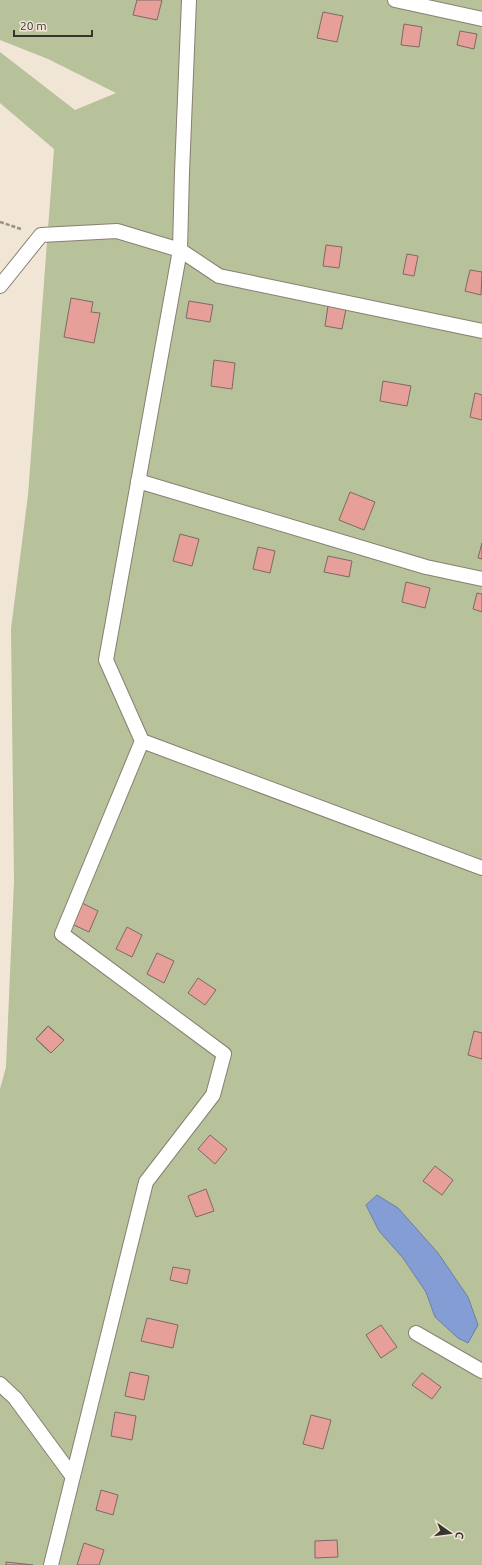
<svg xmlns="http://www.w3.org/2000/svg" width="482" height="1565" font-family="Ubuntu,sans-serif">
<rect width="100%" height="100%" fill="#f1e6d5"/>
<path fill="#b7c19a" d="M0 0H482V1565H0V1089L6 1067 14 881 11 629 28 495 54 149 0 103V52L75 110 116 93 48 59 0 40Z"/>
<path fill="#849ed5" stroke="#6d7ea3" d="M377 1195 398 1208 438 1253 468 1297 478 1325 468 1343 458 1338 435 1317 426 1292 403 1258 379 1231 366 1205Z"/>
<path fill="#e6a099" stroke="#7d6967" d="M137 0H162L157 20 133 15Z
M323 12 343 16 337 42 317 38Z
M404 24 422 27 419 47 401 45Z
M460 31 477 34 474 49 457 45Z
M326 245 342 247 339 268 323 266Z
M407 254 418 256 414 276 403 274Z
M470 270 482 272 481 295 465 291Z
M71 298 93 302 91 312 100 313 94 343 64 337Z
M189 301 213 305 210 322 186 318Z
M328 306 346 309 342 329 325 326Z
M214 360 235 363 232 389 211 386Z
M383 381 411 386 407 406 380 401Z
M475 393 482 395V420L470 417Z
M350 492 375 502 364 530 339 520Z
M180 534 199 539 192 566 173 561Z
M482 543V559L478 558Z
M258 547 275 551 270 573 253 569Z
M328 556 352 561 349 577 324 572Z
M406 582 430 588 425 608 402 602Z
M477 593 482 594V612L473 609Z
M82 903 98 911 89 932 72 924Z
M127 927 142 935 132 957 116 949Z
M157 953 174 961 164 983 147 974Z
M198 978 216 990 205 1005 188 993Z
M48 1026 64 1040 51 1053 36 1039Z
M48 1026 64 1040 51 1053 36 1039Z
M474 1031 482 1033V1059L468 1055Z
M210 1135 227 1149 215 1164 198 1149Z
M435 1166 453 1180 442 1195 423 1181Z
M206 1189 214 1211 196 1217 188 1196Z
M173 1267 190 1270 187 1284 170 1280Z
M147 1318 178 1325 173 1348 141 1341Z
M381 1325 397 1347 381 1358 366 1335Z
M130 1372 149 1376 144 1400 125 1396Z
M422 1373 441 1387 432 1399 412 1385Z
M115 1412 136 1416 132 1440 111 1436Z
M311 1415 331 1420 323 1449 303 1444Z
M101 1490 118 1495 113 1515 96 1510Z
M337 1540 338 1557 315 1558V1541Z
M84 1543 104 1550 99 1565H77Z
M6 1562 33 1565H6Z"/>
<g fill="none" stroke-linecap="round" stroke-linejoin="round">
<g stroke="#897f70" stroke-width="16">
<path id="lane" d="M189 0 182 172 180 250 106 660 142 741 482 868
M395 0 482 19
M0 286 41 235 117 231 180 250 219 276 482 331
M138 481 426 567 482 579
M416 1333 482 1371
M0 1384 15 1398 73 1477
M51 1565 146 1182 213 1095 224 1054 62 934 142 741"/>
</g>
<path stroke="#999186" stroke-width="2.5" stroke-dasharray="4 2" stroke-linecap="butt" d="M0 222 21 229"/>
<use href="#lane" stroke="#fff" stroke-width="14"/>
</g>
<g transform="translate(450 1533) rotate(104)" stroke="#f1e6d5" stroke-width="3" paint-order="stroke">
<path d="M0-3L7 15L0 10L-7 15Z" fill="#37332d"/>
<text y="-6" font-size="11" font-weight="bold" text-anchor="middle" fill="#37332d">С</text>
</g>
<path d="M14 30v6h78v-6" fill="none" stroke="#37332d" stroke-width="2"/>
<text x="20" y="30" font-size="12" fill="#37332d" stroke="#f1e6d5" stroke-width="3" paint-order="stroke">20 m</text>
</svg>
